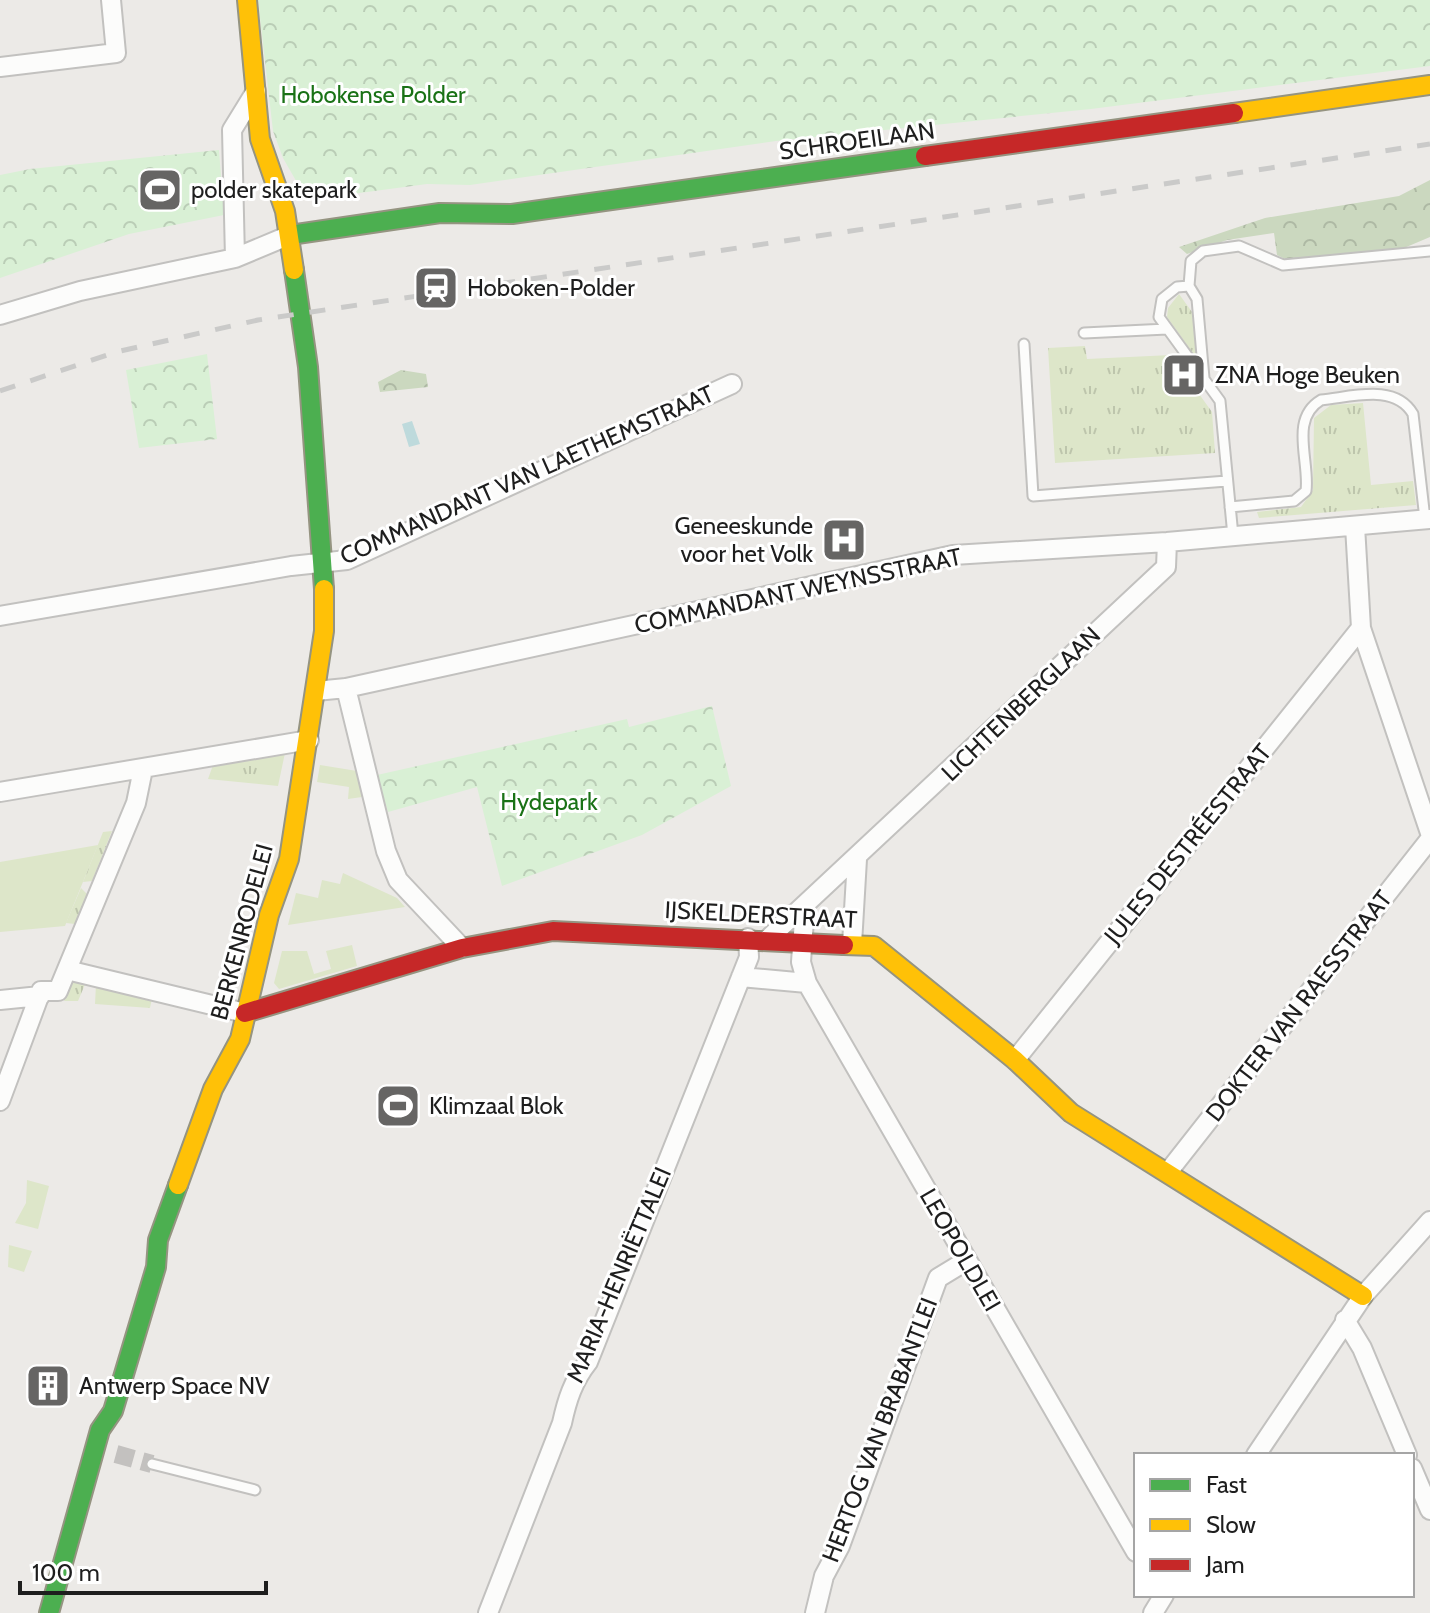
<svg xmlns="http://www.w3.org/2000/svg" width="1430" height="1613" font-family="Cabin,sans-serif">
<defs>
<pattern id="grass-tufts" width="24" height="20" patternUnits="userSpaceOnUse" patternTransform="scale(2)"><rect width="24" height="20" fill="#dde6c9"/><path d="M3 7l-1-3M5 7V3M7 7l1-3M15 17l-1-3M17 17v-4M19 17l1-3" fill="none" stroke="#bdc5ac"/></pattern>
<pattern id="forest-crowns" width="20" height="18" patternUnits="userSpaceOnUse" patternTransform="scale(2)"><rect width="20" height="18" fill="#cbd8bf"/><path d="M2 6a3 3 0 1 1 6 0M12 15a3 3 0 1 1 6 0" fill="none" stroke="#aeb9a4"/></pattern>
<pattern id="park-crowns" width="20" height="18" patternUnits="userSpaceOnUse" patternTransform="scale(2)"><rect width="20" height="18" fill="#d9f0d5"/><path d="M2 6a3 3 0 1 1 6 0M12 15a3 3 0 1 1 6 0" fill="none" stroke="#bacdb6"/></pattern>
</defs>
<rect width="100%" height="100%" fill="#eceae7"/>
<path fill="url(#grass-tufts)" d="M1179 294 1192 312 1197 359 1167 317 1168 308Z
M1085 346 1087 359 1171 355 1212 412 1215 453 1055 463 1048 348Z
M1363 403 1371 485 1413 481 1416 505 1259 518 1257 512 1301 507 1313 490 1314 418 1331 405Z
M285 753 278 786 208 779 213 765Z
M112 831 92 881 83 882 103 832Z
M81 888 87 894 75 924 66 923Z
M74 978 86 982 78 1001H64Z
M96 984 152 998 150 1008 95 1004Z"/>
<path fill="url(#forest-crowns)" d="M1430 180V237L1404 248 1285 259 1277 255 1274 233 1227 240 1187 254 1179 247 1265 218 1399 196Z
M401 370 426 374 428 387 380 392 378 382Z"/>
<path fill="url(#park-crowns)" d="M258 0H1430V66L1091 109 776 141 470 185 427 184 307 200 283 158 273 131Z
M219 150 224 215 129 234 0 278V175L30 169Z
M207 354 217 439 139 448 126 370Z
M712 706 731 786 642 835 502 886 477 787 388 812 377 775 627 719 629 727Z"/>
<path fill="#dde6c9" d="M320 765 357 771 362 797 348 799 349 787 317 782Z
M98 845 65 926 0 932V862Z
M343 873 397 898 405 907 288 925 296 893 318 898 322 880 340 884Z
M352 945 357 966 279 989 274 983 282 951H307L314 974 331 969 326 951Z
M27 1180 49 1186 38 1229 15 1223 26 1203Z
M9 1245 32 1251 24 1272 8 1267Z"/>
<path fill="#bedadc" d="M412 421 420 444 409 447 402 424Z"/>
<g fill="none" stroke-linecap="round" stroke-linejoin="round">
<path stroke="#c3c1bf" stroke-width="18" stroke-dasharray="18 9" stroke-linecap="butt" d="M116 1454 152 1464"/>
<g stroke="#c2c1bf" stroke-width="13">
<path id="lane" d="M1189 286 1191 261 1203 251 1239 246 1283 265 1430 251
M1084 333 1167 329
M1024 344 1033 496 1227 481
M1204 378 1197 299 1189 286 1177 287 1162 299 1159 317 1220 401 1233 536
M1230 507 1294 501 1306 491C1310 461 1289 419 1321 400 1352 397 1395 383 1413 414L1425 519
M152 1464 255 1490"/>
</g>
<g stroke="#c2c1bf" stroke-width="22">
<path id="street" d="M0 67 116 53 111 0
M235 258 232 130 256 91
M0 315 80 291 235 258 290 235
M1355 526 1361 628 1430 833
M0 616 291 566 347 560 732 384
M346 688 386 851 398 880 462 948
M316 691 346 688 953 555 1167 542 1430 519
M0 792 309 740
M805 906 801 962 807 983 1136 1552
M768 939 1166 567 1167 542
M852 944 857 859
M67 970 245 1013
M741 977 807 983
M0 1000 40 996
M1015 1060 1361 628
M0 1101 41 991H58L136 803 143 769
M1168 1172 1430 839
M1345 1320 1362 1348 1407 1455
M1256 1455 1363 1296 1430 1221
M1412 1468 1430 1510
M488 1613 562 1423C567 1400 573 1381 588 1362L749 957 748 938
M815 1613 824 1576 840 1546 938 1278 966 1261
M1153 1613 1164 1595"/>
</g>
<g stroke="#959481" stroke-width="22">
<path id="fast" d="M290 235 440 213 512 214 925 156
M294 270 308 367 324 589
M49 1613 100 1430 113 1411 156 1267 158 1240 178 1185"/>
</g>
<g stroke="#959481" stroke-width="22">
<path id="slow" d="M247 0 260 139 285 211 294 270
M1234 113 1430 85
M844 945 874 946 1015 1060 1071 1113 1363 1296
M178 1185 213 1089 240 1039 269 915 289 859 324 631V589"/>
</g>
<g stroke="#959481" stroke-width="22">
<path id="jam" d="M925 156 1234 113
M245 1013 462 948 553 931 844 945"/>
</g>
<use href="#lane" stroke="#fcfcfb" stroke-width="9"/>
<use href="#street" stroke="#fcfcfb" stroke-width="18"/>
<use href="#fast" stroke="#4caf50" stroke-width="18"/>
<use href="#slow" stroke="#ffc107" stroke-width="18"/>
<use href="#jam" stroke="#c62828" stroke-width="18"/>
<path stroke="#cacac9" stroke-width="5" stroke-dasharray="16 16" stroke-linecap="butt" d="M0 391 116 352 258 320 1430 144"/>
</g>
<defs>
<g id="stadium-square" transform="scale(2.3)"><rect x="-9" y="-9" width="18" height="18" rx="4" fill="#666564" stroke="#fff"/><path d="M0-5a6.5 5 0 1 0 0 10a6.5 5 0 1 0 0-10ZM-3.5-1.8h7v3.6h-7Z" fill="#fff"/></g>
<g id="station-square" transform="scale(2.3)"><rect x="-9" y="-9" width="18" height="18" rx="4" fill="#666564" stroke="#fff"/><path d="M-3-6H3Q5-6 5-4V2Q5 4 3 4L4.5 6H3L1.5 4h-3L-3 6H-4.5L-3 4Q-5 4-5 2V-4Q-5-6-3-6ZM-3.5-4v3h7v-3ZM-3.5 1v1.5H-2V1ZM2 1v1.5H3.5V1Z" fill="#fff"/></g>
<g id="hospital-square" transform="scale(2.3)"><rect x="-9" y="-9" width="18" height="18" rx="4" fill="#666564" stroke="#fff"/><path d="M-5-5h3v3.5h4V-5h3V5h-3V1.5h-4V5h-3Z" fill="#fff"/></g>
<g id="building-square" transform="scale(2.3)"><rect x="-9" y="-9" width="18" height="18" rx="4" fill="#666564" stroke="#fff"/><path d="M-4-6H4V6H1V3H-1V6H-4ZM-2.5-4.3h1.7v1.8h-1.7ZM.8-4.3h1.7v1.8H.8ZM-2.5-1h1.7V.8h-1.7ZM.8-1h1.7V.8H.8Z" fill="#fff"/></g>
</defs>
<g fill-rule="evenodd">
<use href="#stadium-square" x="160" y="190"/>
<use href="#station-square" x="436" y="288"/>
<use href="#hospital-square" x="1184" y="375"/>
<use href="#hospital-square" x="844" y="540"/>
<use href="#stadium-square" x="398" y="1106"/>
<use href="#building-square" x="48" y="1386"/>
</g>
<g text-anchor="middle" stroke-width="6" stroke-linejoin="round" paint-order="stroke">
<g font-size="24" fill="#1a7216" stroke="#fff">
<text x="373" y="103">Hobokense Polder</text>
<text x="549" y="810">Hydepark</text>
</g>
<g font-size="24" fill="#1e1e1e" stroke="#fff">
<text transform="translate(857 141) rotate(-8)" y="8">SCHROEILAAN</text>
<text transform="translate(527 475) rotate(-24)" y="8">COMMANDANT VAN LAETHEMSTRAAT</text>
<text transform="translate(798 591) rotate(-12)" y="8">COMMANDANT WEYNSSTRAAT</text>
<text transform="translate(1021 704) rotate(-44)" y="8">LICHTENBERGLAAN</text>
<text transform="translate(1188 844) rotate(-51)" y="8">JULES DESTRÉESTRAAT</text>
<text transform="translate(761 915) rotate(3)" y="8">IJSKELDERSTRAAT</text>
<text transform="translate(242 932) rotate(-75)" y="8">BERKENRODELEI</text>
<text transform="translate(1299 1006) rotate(-52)" y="8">DOKTER VAN RAESSTRAAT</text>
<text transform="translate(960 1250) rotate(60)" y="8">LEOPOLDLEI</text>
<text transform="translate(619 1275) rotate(-67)" y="8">MARIA-HENRIËTTALEI</text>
<text transform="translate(880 1430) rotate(-69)" y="8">HERTOG VAN BRABANTLEI</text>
</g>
<g font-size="24" fill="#1e1e1e" stroke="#fff" text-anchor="start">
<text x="191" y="198">polder skatepark</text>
<text x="467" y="296">Hoboken-Polder</text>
<text x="1215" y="383">ZNA Hoge Beuken</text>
<text x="813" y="534" text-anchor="end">Geneeskunde<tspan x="813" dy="28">voor het Volk</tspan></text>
<text x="429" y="1114">Klimzaal Blok</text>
<text x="79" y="1394">Antwerp Space NV</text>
</g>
</g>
<rect x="1134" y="1453" width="280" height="144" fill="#ffffff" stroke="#a5a5a5" stroke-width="2"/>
<rect x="1150" y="1479" width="40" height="12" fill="#4caf50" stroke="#a5a5a5" stroke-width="2"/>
<text x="1206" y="1493" font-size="24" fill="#1e1e1e">Fast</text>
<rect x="1150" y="1519" width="40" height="12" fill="#ffc107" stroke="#a5a5a5" stroke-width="2"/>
<text x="1206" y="1533" font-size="24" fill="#1e1e1e">Slow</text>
<rect x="1150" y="1559" width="40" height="12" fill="#c62828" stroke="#a5a5a5" stroke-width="2"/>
<text x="1206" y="1573" font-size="24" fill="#1e1e1e">Jam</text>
<path d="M20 1581v12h246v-12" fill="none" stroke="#1e1e1e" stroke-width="4"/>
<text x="32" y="1581" font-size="24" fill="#1e1e1e" stroke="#ffffff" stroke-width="6" paint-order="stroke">100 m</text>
</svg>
